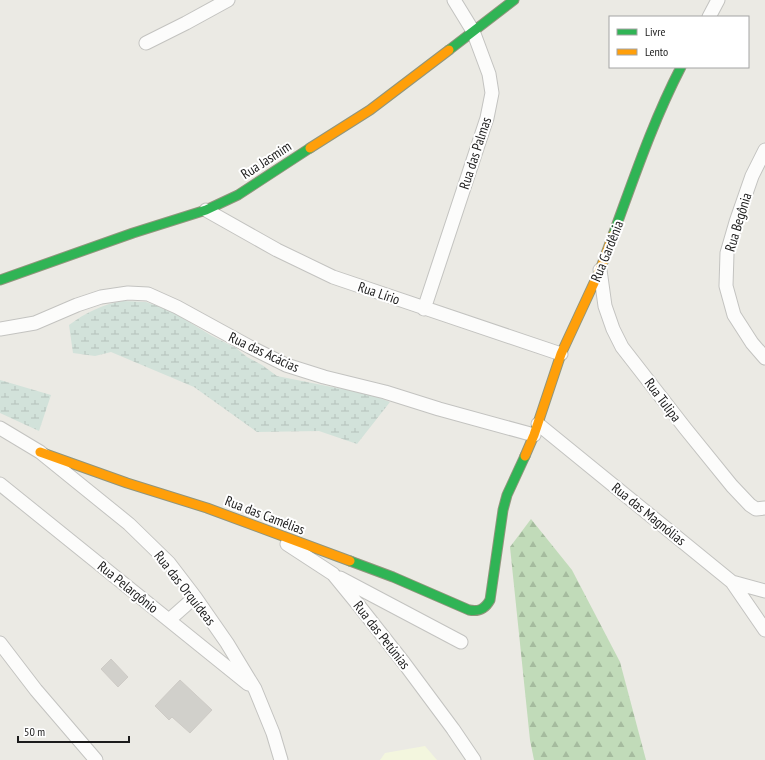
<svg xmlns="http://www.w3.org/2000/svg" width="765" height="760" font-family="'PT Sans Narrow',sans-serif">
<defs>
<pattern id="forest-firs" width="22" height="20" patternUnits="userSpaceOnUse"><rect width="22" height="20" fill="#c1dbb9"/><path d="M5 1l3.5 6h-7zM16 11l3.5 6h-7z" fill="#a5bb9e"/></pattern>
<pattern id="wetland-marsh" width="20" height="14" patternUnits="userSpaceOnUse"><rect width="20" height="14" fill="#d2e2da"/><path d="M1 5h8M5 5V1M11 12h8M15 12V8" fill="none" stroke="#b4c1ba"/></pattern>
</defs>
<rect width="100%" height="100%" fill="#ebeae4"/>
<path fill="#f3f6de" d="M425 746 437 760H380L385 753Z"/>
<path fill="url(#forest-firs)" d="M531 519 572 570 620 662 646 760H534L530 740 510 547Z"/>
<path fill="url(#wetland-marsh)" d="M123 301 146 302 171 311 212 336 236 348 247 357 262 365 277 376 337 388 362 391 390 402 357 444 319 431 257 432 194 387 111 352 95 356 73 353 69 325C85 313 103 304 123 301Z
M0 380 51 395 39 431 0 413Z"/>
<path fill="#d1d0cb" stroke="#cecbc6" d="M111 659 128 677 118 687 101 669Z
M180 680 212 710 190 733 172 717 169 720 155 706Z"/>
<g fill="none" stroke-linecap="round" stroke-linejoin="round">
<g stroke="#c3c3c0" stroke-width="15">
<path id="street" d="M709 17 718 0
M146 43 186 23 228 0
M765 150 752 176 736 222 727 253 726 286 734 315 752 343 765 358
M206 210 277 250 333 277 561 354
M600 270 605 306 613 329 622 347 685 428 732 486 750 505 756 509 765 508
M424 309 487 118 492 93 489 74 473 31 454 0
M0 329 35 323 77 305 101 297 128 293 148 294 177 307 250 347 286 365 324 377 385 392 439 409 534 435
M538 424 732 582 765 591
M0 428 40 452 129 524 169 563 195 597 227 643 255 689 273 733 281 760
M0 484 248 684
M287 544 333 574 360 607 404 663 453 729 474 760
M340 578 461 642
M732 582 765 630
M169 620 195 597
M0 643 36 690 96 760"/>
</g>
<g stroke="#90957c" stroke-width="11">
<path id="fast" d="M449 50 514 0
M613 235C634 178 653 121 681 67
M0 280 133 233 206 210 238 195 310 148
M350 561 393 577 469 610C479 612 485 609 490 600L503 510 507 495 525 456"/>
</g>
<g stroke="#90957c" stroke-width="11">
<path id="slow" d="M310 148 370 110 449 50
M40 452 127 483 207 508 350 561
M525 456 534 435 561 354 600 270 613 235"/>
</g>
<use href="#street" stroke="#fcfcfb" stroke-width="13"/>
<use href="#fast" stroke="#30b455" stroke-width="9"/>
<use href="#slow" stroke="#ff9f0a" stroke-width="9"/>
</g>
<g text-anchor="middle" stroke-width="4" stroke-linejoin="round" paint-order="stroke">
<g font-size="14" fill="#1c1c1c" stroke="#fff">
<text transform="translate(475 153) rotate(-72)" y="5">Rua das Palmas</text>
<text transform="translate(266 160) rotate(-33)" y="5">Rua Jasmim</text>
<text transform="translate(738 222) rotate(-73)" y="5">Rua Begônia</text>
<text transform="translate(607 251) rotate(-68)" y="5">Rua Gardênia</text>
<text transform="translate(379 293) rotate(19)" y="5">Rua Lírio</text>
<text transform="translate(264 352) rotate(25)" y="5">Rua das Acácias</text>
<text transform="translate(663 400) rotate(53)" y="5">Rua Tulipa</text>
<text transform="translate(649 514) rotate(39)" y="5">Rua das Magnólias</text>
<text transform="translate(265 515) rotate(21)" y="5">Rua das Camélias</text>
<text transform="translate(128 587) rotate(39)" y="5">Rua Pelargônio</text>
<text transform="translate(185 588) rotate(52)" y="5">Rua das Orquídeas</text>
<text transform="translate(382 635) rotate(52)" y="5">Rua das Petúnias</text>
</g>
</g>
<rect x="609" y="16" width="140" height="52" fill="#ffffff" stroke="#a4a4a4"/>
<rect x="617" y="29" width="20" height="6" fill="#30b455" stroke="#a4a4a4"/>
<text x="645" y="36" font-size="12" fill="#1c1c1c">Livre</text>
<rect x="617" y="49" width="20" height="6" fill="#ff9f0a" stroke="#a4a4a4"/>
<text x="645" y="56" font-size="12" fill="#1c1c1c">Lento</text>
<path d="M18 736v6h111v-6" fill="none" stroke="#1c1c1c" stroke-width="2"/>
<text x="24" y="736" font-size="12" fill="#1c1c1c" stroke="#ffffff" stroke-width="3" paint-order="stroke">50 m</text>
</svg>
